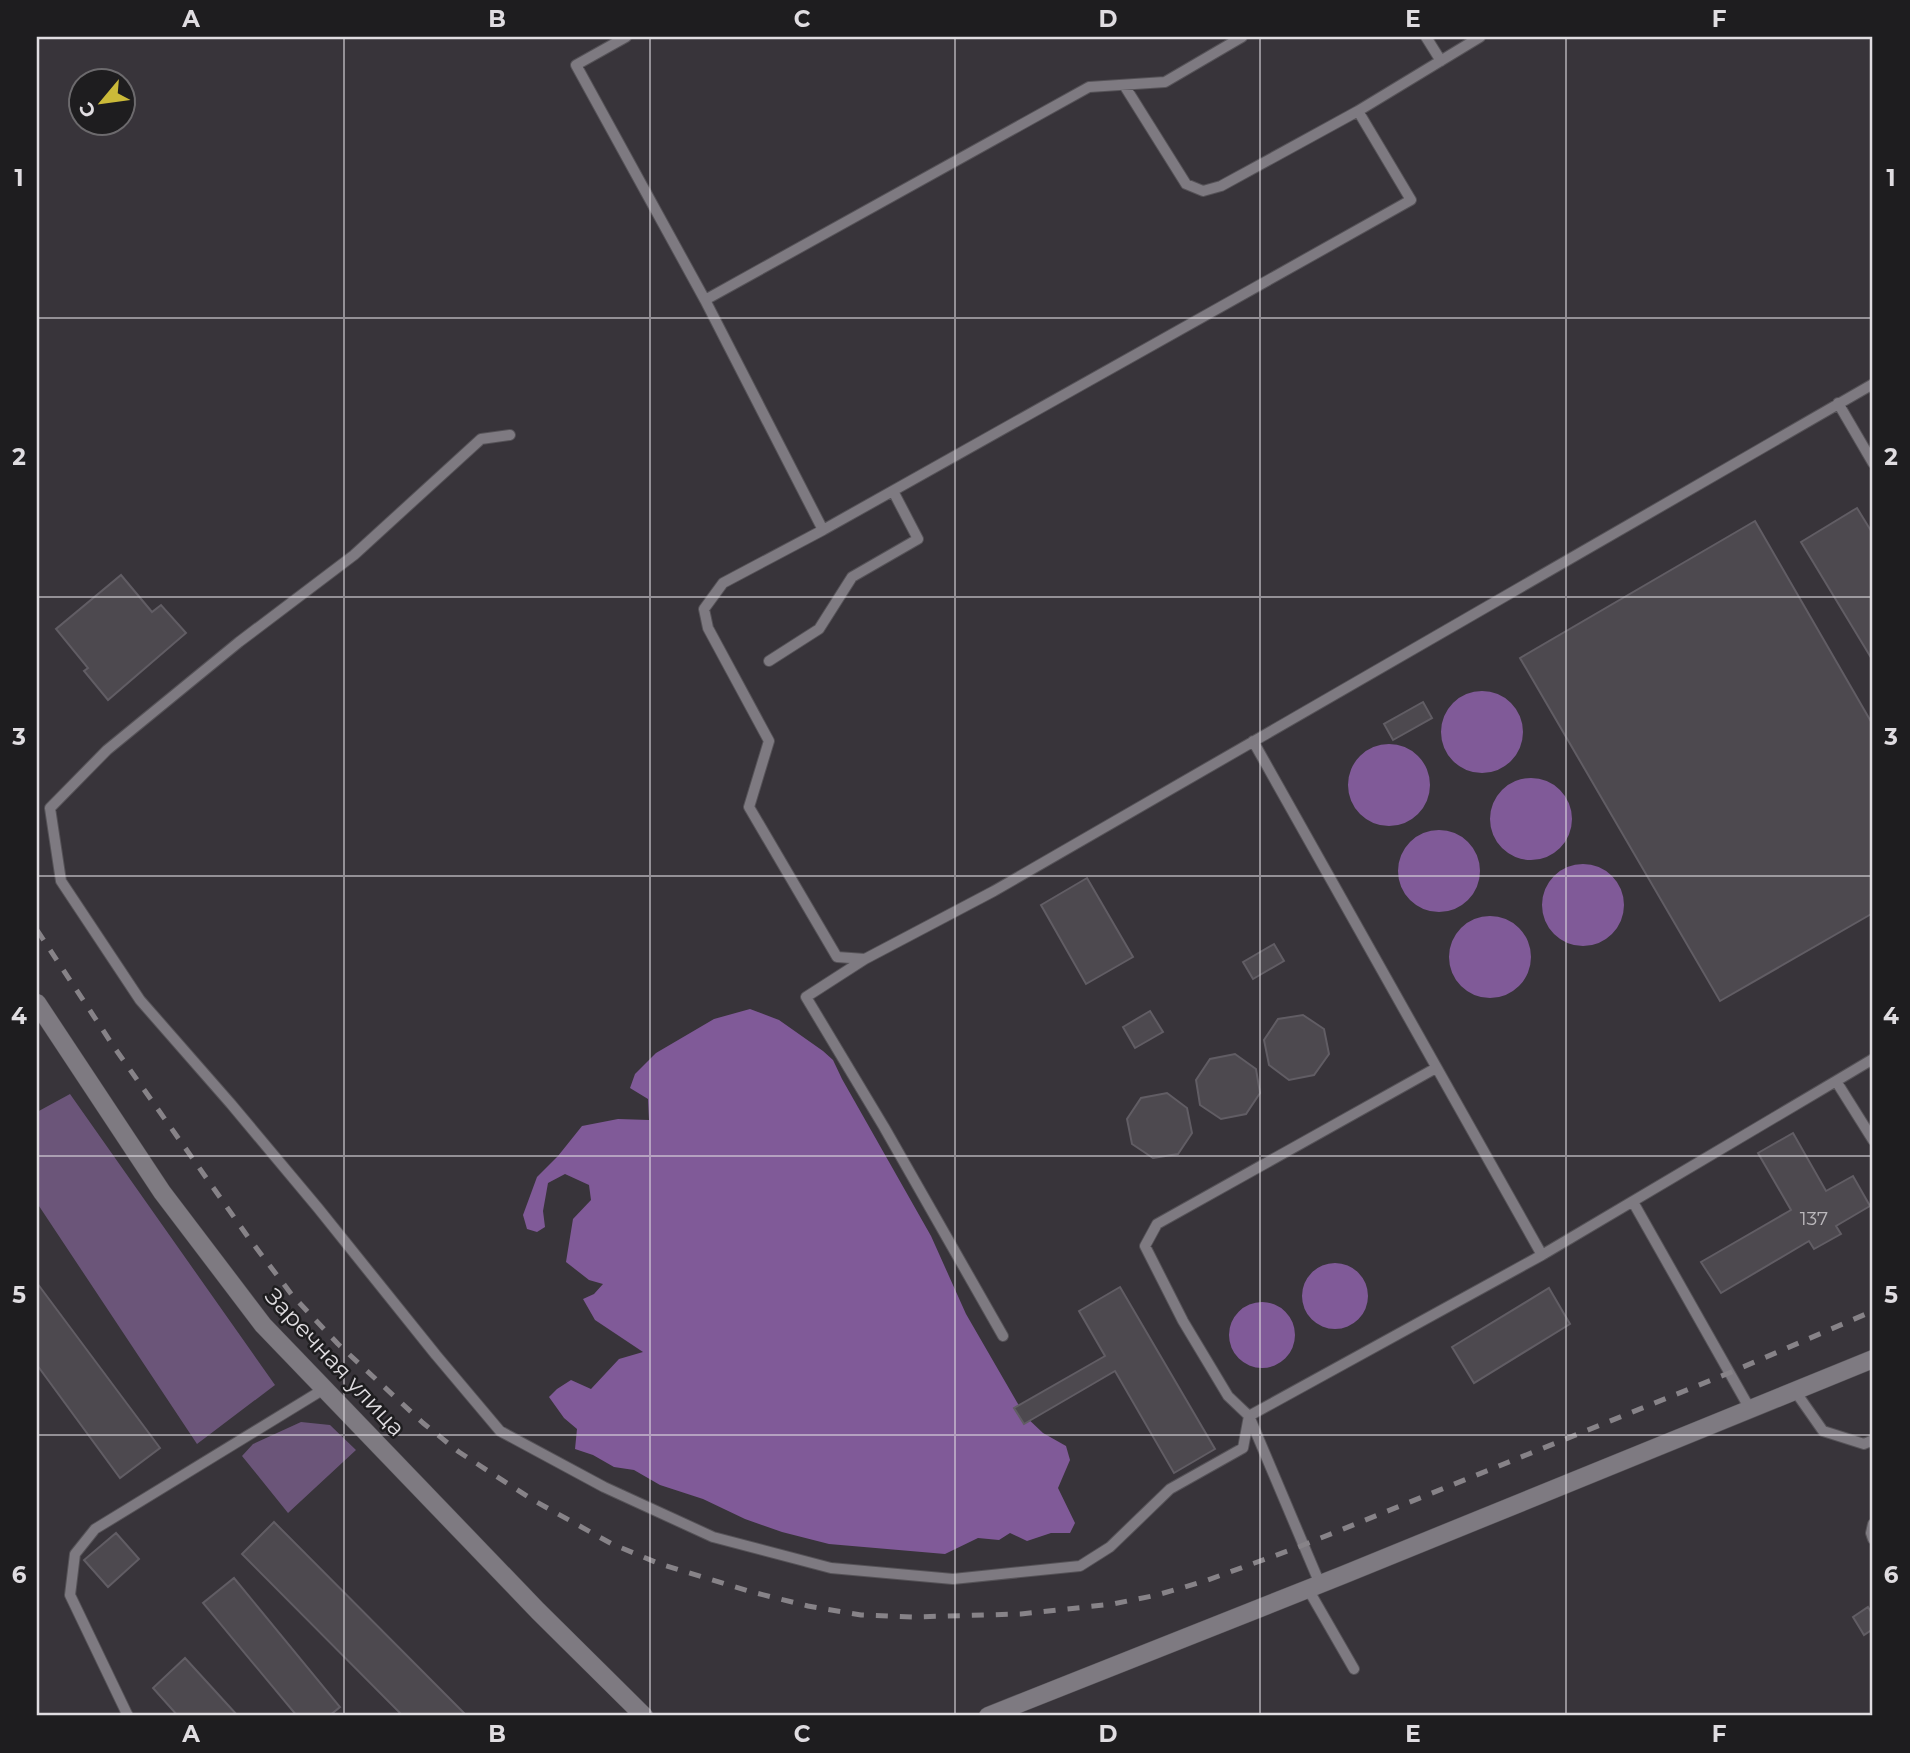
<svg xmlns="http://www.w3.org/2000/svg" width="1910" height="1753" font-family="Montserrat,sans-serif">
<rect width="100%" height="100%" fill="#38343a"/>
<path fill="#6b5579" d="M70 1094 275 1385 197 1444 37 1203V1112Z
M301 1422 330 1425 356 1450 288 1513 242 1456 253 1444Z"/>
<path fill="#805a98" d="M1441 732a41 41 0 1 1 82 0a41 41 0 1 1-82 0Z
M1348 785a41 41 0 1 1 82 0a41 41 0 1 1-82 0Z
M1490 819a41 41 0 1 1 82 0a41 41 0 1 1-82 0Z
M1398 871a41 41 0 1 1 82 0a41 41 0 1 1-82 0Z
M1542 905a41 41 0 1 1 82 0a41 41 0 1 1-82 0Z
M1449 957a41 41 0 1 1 82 0a41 41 0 1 1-82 0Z
M750 1009 779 1020 823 1051 833 1060 842 1079 931 1236 966 1314 1025 1416 1043 1433 1066 1446 1070 1460 1058 1488 1075 1523 1070 1533H1051L1027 1541 1010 1533 999 1540 978 1538 945 1554 829 1544 782 1532 745 1519 703 1499 660 1485 634 1470 614 1467 593 1455 575 1449 577 1429 564 1418 549 1397 557 1389 571 1380 591 1389 619 1359 643 1352 595 1320 583 1299 594 1294 603 1284 589 1280 566 1262 573 1219 591 1200 589 1185 565 1174 548 1183 543 1211 545 1227 537 1232 527 1229 523 1215 537 1177 558 1156 582 1126 618 1119 649 1120 648 1099 630 1088 635 1074 656 1053 714 1019Z
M1302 1296a33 33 0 1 1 66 0a33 33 0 1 1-66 0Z
M1229 1335a33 33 0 1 1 66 0a33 33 0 1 1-66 0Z"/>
<path fill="#4d494f" stroke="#615d64" stroke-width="2" d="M1857 508 1873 534V661L1801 542Z
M1755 521 1873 725V913L1720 1001 1520 658Z
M121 575 152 612 161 605 186 633 108 700 84 671 88 668 56 629Z
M1423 702 1432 718 1393 740 1384 724Z
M1087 878 1133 957 1086 984 1041 905Z
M1274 944 1284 961 1253 979 1243 962Z
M1150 1011 1163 1032 1135 1048 1123 1027Z
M1303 1015 1324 1029 1329 1054 1314 1075 1289 1080 1269 1065 1264 1040 1278 1019Z
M1235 1054 1256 1069 1260 1093 1246 1114 1221 1119 1200 1105 1196 1080 1210 1059Z
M1167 1093 1187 1108 1192 1133 1178 1154 1153 1158 1132 1144 1127 1119 1141 1098Z
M1793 1133 1826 1191 1853 1176 1870 1206 1836 1226 1841 1234 1814 1249 1809 1241 1721 1293 1701 1262 1791 1210 1758 1153Z
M37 1283 160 1448 120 1478 37 1365Z
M1120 1287 1215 1449 1174 1473 1115 1371 1024 1424 1014 1408 1105 1356 1079 1311Z
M1549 1288 1570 1324 1474 1383 1452 1347Z
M274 1522 467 1716H403L242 1554Z
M116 1533 139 1559 108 1587 84 1560Z
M234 1578 340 1707 329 1716H297L203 1603Z
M1868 1607 1873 1615V1629L1864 1635 1853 1617Z
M185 1658 238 1716H178L153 1688Z"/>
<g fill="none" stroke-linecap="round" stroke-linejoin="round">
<g stroke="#555257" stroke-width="12">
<path id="service" d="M626 37 576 65 705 300
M1242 37 1165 82 1089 87 705 300 823 530 1411 200 1358 111 1480 37
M1426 37 1441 61
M1124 85 1186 184 1203 191 1221 186 1358 111
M1838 403 1873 463
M510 435 481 439 354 555 239 642 107 750 50 808 61 881 140 1000 231 1104 318 1208 436 1355 500 1431 604 1487 713 1537 831 1568 953 1579 1080 1566 1110 1547 1170 1489 1243 1448 1249 1416 1542 1255 1836 1081
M823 530 723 583 704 609 708 628 769 741 749 807 837 957 865 959
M769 661 819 629 852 577 918 539 893 491
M1253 741 1542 1255
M1873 1059 1836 1081 1873 1140
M1633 1202 1750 1409
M1003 1336 884 1127 806 997 865 959 994 891 1873 384
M1795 1391 1823 1431 1864 1444 1873 1440
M1873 1524 1871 1533 1873 1539
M1320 1584 1249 1416 1228 1396 1183 1321 1145 1246 1157 1224 1436 1068
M1308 1589 1354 1669
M128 1716 70 1595 75 1554 95 1529 324 1389"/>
</g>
<g stroke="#555257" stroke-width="19">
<path id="minor" d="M37 1003 162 1192 263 1325 538 1611 644 1716"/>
</g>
<g stroke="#555257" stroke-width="19">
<path id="tertiary" d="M988 1716 1343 1575 1873 1359"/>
</g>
<use href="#service" stroke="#7e7a81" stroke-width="10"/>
<use href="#minor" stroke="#7e7a81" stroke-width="18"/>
<use href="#tertiary" stroke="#7e7a81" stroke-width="18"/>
<path stroke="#878388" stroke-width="5" stroke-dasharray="12 12" stroke-linecap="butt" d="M37 930 114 1047 248 1237 292 1295 338 1344 423 1423 459 1452 533 1500 612 1544 660 1564 752 1592 808 1606 861 1615 912 1617 1021 1614 1113 1604 1157 1595 1205 1581 1296 1548 1729 1373 1873 1311"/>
</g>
<path fill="none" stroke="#e0dde1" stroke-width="2" stroke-opacity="0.55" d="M344 37V1716M650 37V1716M955 37V1716M1260 37V1716M1566 37V1716M37 318H1873M37 597H1873M37 876H1873M37 1156H1873M37 1435H1873"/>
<g text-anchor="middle" stroke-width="5" stroke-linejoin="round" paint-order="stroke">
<g font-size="19" fill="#bbb8bc">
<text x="1814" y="1225">137</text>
</g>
<g font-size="23" fill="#e0dde1" stroke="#1e1d1f">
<text transform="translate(335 1362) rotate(47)" y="8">Заречная улица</text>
</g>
</g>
<rect width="1910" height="1753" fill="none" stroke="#1e1d1f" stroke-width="77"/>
<g transform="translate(102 102) rotate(241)"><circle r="33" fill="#1e1d1f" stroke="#6c6a6d" stroke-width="2"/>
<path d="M0-5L12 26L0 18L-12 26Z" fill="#cbba39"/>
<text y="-10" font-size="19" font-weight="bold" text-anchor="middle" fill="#e0dde1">С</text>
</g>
<rect x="38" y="38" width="1833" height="1676" fill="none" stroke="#e0dde1" stroke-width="2.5"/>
<g font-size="23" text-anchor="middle" font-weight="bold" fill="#e0dde1">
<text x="191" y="27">A</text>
<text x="497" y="27">B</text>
<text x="802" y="27">C</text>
<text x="1108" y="27">D</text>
<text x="1413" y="27">E</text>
<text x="1719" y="27">F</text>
<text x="19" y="186">1</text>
<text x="1891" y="186">1</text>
<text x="19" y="465">2</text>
<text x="1891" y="465">2</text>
<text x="19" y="745">3</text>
<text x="1891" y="745">3</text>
<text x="19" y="1024">4</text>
<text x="1891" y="1024">4</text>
<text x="19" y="1303">5</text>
<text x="1891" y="1303">5</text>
<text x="19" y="1583">6</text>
<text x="1891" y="1583">6</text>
<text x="191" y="1742">A</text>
<text x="497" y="1742">B</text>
<text x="802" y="1742">C</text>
<text x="1108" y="1742">D</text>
<text x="1413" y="1742">E</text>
<text x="1719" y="1742">F</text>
</g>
</svg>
